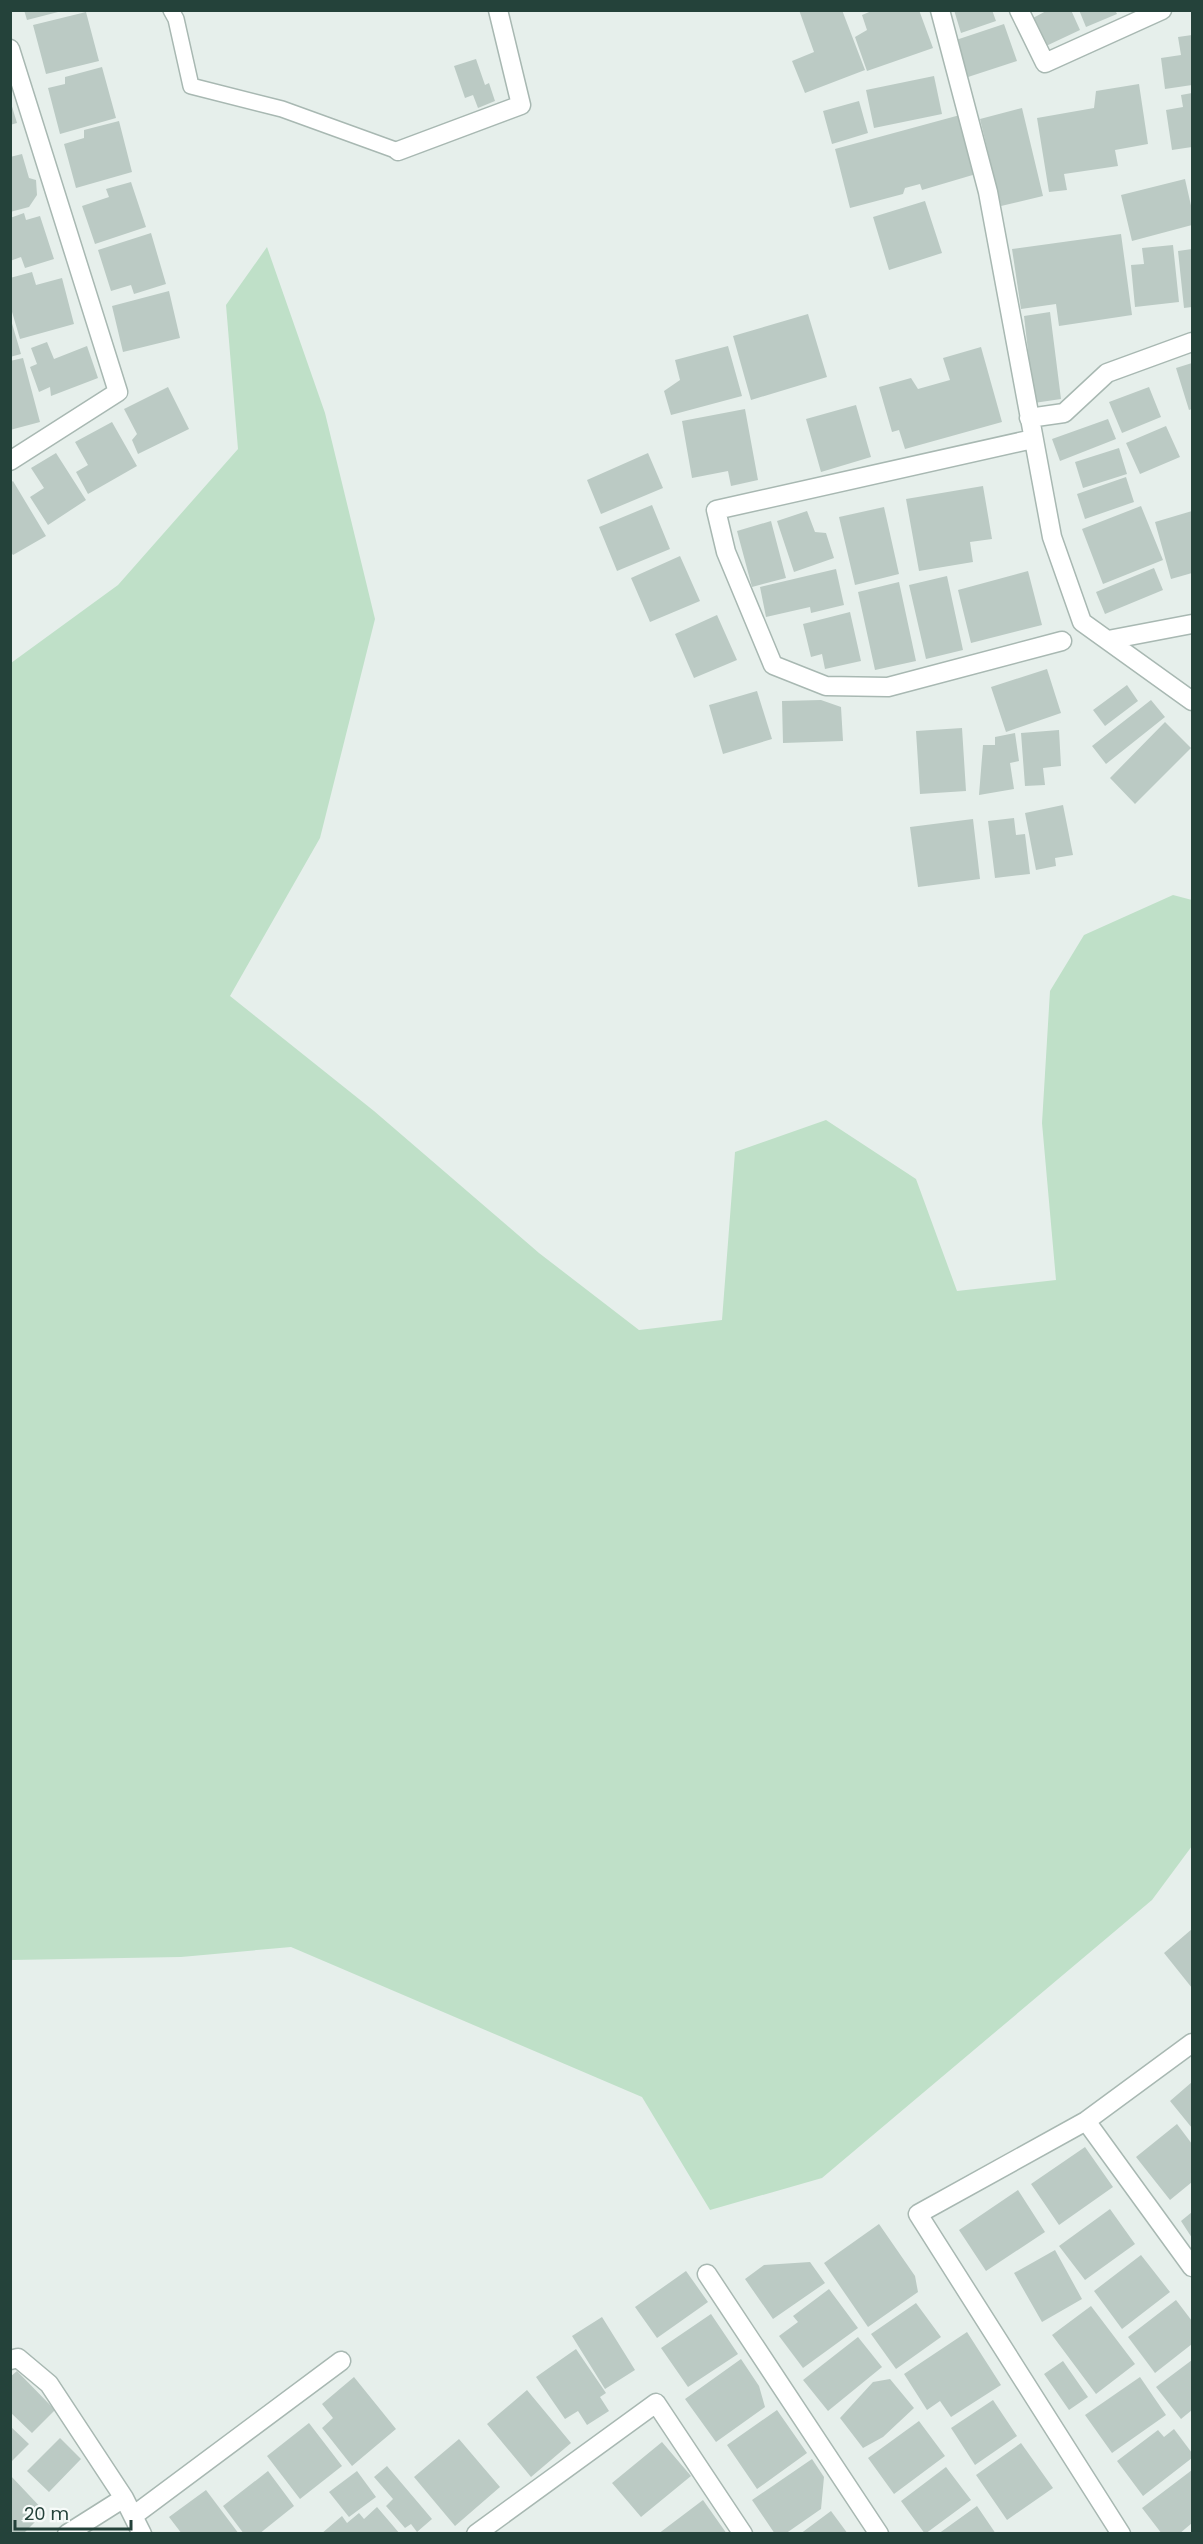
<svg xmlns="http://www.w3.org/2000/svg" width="1203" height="2544" font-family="Poppins,sans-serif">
<rect width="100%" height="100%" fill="#e6efeb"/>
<path fill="#bfe0c8" d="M267 247 325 413 375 619 320 838 230 996 374 1111 539 1253 639 1330 722 1320 735 1152 826 1120 916 1179 957 1291 1056 1280 1042 1123 1050 991 1084 935 1173 895 1192 900V1846L1152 1900 822 2178 710 2210 642 2097 291 1947 181 1957 11 1960V663L118 585 238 449 226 305Z"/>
<path fill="#bbcac4" d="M24 10H62V11L27 20Z
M799 10H842L865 70 805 93 792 61 814 52Z
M874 10H919L933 48 867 71 855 37 867 30 862 15Z
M954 10H992L996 21 961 33Z
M1048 10H1071L1080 30 1046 46 1033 18Z
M1079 10H1115L1117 14 1086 27Z
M86 12 99 61 46 74 33 25Z
M1004 24 1017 61 968 77 956 40Z
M1192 35V85L1165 89 1161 58 1181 55 1178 37Z
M476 59 485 85 489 83 495 101 478 108 473 95 465 98 454 66Z
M102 67 116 118 60 134 48 88 65 84V77Z
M934 76 942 114 874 128 866 90Z
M1139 84 1148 144 1115 150 1118 166 1064 174 1067 190 1049 192 1037 118 1094 108 1096 91Z
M1192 93V147L1172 150 1166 110 1183 107 1181 95Z
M10 100 17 123 10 125Z
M859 101 868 133 832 144 823 111Z
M1022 108 1043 196 1001 206 980 119Z
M960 115 976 174 922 190 920 184 905 188 903 194 850 208 835 149Z
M119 121 132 172 76 188 64 144 84 138V130Z
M22 154 29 178 36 180 37 195 29 207 10 212V157Z
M1185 179 1192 210V225L1132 241 1121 195Z
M131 182 146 227 95 244 82 206 109 197 106 189Z
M925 201 942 253 889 270 873 217Z
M24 213 26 220 40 216 54 259 25 268 21 257 10 261V218Z
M151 233 166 284 134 294 131 285 111 291 98 250Z
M1121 234 1132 315 1059 326 1056 304 1021 309 1012 249Z
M1173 245 1179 302 1135 307 1131 265 1144 264 1142 248Z
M1192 249V307L1184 308 1178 251Z
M32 272 36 285 62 278 74 324 20 339 10 305V278Z
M169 291 180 338 123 352 112 306Z
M1050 312 1061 399 1034 403 1024 316Z
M808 314 827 377 751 400 733 336Z
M11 320 21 354 10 357V321Z
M47 342 54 359 87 346 98 378 51 396 50 387 39 392 30 367 37 364 31 348Z
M728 346 742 396 671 415 664 391 680 380 675 360Z
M981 347 1002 422 905 449 899 430 892 432 879 387 911 378 918 389 950 380 943 358Z
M23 358 40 422 10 430V361Z
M1192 363V409L1189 410 1176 368Z
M168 387 189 429 138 454 132 440 137 434 124 409Z
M1149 387 1161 417 1122 433 1109 402Z
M856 405 871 457 821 472 806 419Z
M745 409 758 480 731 486 728 471 692 478 682 421Z
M1108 419 1116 439 1060 461 1052 439Z
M112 422 137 466 88 494 76 472 88 465 75 442Z
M1166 426 1180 457 1140 474 1126 443Z
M1119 448 1127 474 1083 488 1075 462Z
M56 453 86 500 48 525 30 497 44 488 31 468Z
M648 453 663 488 601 514 587 480Z
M1126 477 1134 502 1085 519 1077 494Z
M13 481 46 536 13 555 10 551V483Z
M983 486 992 539 970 542 973 562 919 571 906 499Z
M652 505 670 549 617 571 599 527Z
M1141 506 1163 560 1103 584 1082 529Z
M884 507 899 574 855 585 839 517Z
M807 511 815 532 826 533 834 558 794 572 777 521Z
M1192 511V573L1171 579 1155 522Z
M771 521 786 578 752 587 737 531Z
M680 556 700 601 650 622 631 578Z
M1154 568 1163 590 1105 614 1096 592Z
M836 569 844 605 811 613 810 607 766 617 760 587Z
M1028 571 1042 625 971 643 958 590Z
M947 576 963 650 926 659 909 585Z
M899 582 916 661 875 670 858 592Z
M850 612 861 661 825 669 822 654 811 657 803 624Z
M717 615 737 660 694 678 675 634Z
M1047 669 1061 713 1006 732 991 687Z
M1127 685 1138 701 1105 726 1093 710Z
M757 691 772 739 723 754 709 705Z
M821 700 841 707 843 741 783 743 782 701Z
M1151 700 1165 717 1106 764 1092 746Z
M1165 722 1191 748 1135 804 1110 778Z
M962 728 966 791 920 794 916 731Z
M1059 730 1061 766 1043 768 1045 785 1025 786 1021 733Z
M1015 733 1019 761 1010 763 1014 789 979 795 983 745H995V737Z
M1063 805 1073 855 1055 858 1056 866 1036 870 1025 813Z
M1014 818 1016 835 1025 834 1030 874 995 878 988 821Z
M973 819 980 879 918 887 910 827Z
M1192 1929V1988L1164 1953Z
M1192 2082V2128L1170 2101Z
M1177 2124 1192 2144V2182L1170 2200 1136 2157Z
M1085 2147 1113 2187 1059 2225 1031 2184Z
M1018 2190 1045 2232 986 2271 959 2230Z
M1110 2209 1135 2244 1085 2280 1059 2246Z
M1192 2212V2238L1181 2221Z
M879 2224 915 2276 918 2292 868 2327 824 2263Z
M1055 2250 1082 2299 1042 2322 1014 2273Z
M1141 2255 1170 2292 1122 2329 1094 2291Z
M810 2262 825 2283 773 2319 745 2279 764 2265Z
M686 2271 708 2302 657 2338 635 2307Z
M829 2289 858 2328 803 2368 779 2336 798 2322 793 2316Z
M1176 2300 1192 2321V2344L1155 2373 1128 2337Z
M916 2303 941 2337 896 2369 871 2334Z
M1091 2306 1135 2364 1096 2394 1052 2335Z
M711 2314 738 2354 688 2387 661 2348Z
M602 2317 635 2370 605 2389 572 2336Z
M967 2332 1001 2385 951 2417 940 2401 927 2410 904 2374Z
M858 2337 882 2367 828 2411 803 2380Z
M576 2349 606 2393 600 2397 609 2411 587 2425 578 2411 565 2419 536 2377Z
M741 2359 759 2386 765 2407 716 2442 685 2399Z
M1192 2360V2410L1181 2419 1156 2387Z
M1063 2361 1088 2397 1069 2410 1044 2374Z
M17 2371 55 2410 32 2433 10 2412V2377Z
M354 2377 396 2429 352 2466 322 2428 333 2418 322 2404Z
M1140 2377 1166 2415 1112 2453 1085 2415Z
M890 2379 914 2408 883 2437 863 2448 840 2418 873 2382Z
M527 2390 571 2443 531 2477 487 2424Z
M993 2400 1017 2436 975 2465 951 2428Z
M777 2410 807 2453 757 2489 727 2445Z
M919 2421 945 2456 894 2494 868 2458Z
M309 2423 342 2466 300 2499 267 2456Z
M10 2426 29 2444 10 2463Z
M1174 2429 1192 2453V2458L1143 2496 1117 2461 1158 2430 1164 2437Z
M60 2438 81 2459 49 2492 27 2471Z
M459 2439 500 2487 455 2526 414 2477Z
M662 2442 691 2476 641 2517 612 2483Z
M1021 2443 1053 2488 1007 2520 976 2475Z
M812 2459 824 2477 821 2509 785 2534H775L752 2500Z
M387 2466 432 2519 417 2532 411 2524 405 2528 386 2506 393 2499 374 2477Z
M946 2467 971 2500 925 2534 901 2501Z
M1192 2470V2523L1179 2534H1162L1142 2508Z
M268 2471 294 2506 259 2534H244L223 2506Z
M357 2471 376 2497 349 2517 329 2492Z
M10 2475 45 2512 23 2534H10Z
M206 2490 239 2534H182L169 2517Z
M703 2500 727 2534H658Z
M977 2506 996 2534H938Z
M377 2507 400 2534H321L342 2516 347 2523 359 2513 364 2519Z
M831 2511 848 2534H800Z"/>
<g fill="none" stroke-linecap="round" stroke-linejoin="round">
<g stroke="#a8b8b2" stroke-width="18">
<path id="service" d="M171 10 176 19 191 86 282 109 398 151"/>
</g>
<g stroke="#a8b8b2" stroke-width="21">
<path id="minor" d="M940 10 988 192 1052 537 1082 622 1192 701
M1019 10 1045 63 1162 10
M10 49 118 392 10 461
M398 151 521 105 498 10
M1029 418 1064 413 1107 373 1192 342
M1033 439 716 510 726 552 773 665 826 686 888 687 1062 641
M1108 640 1192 624
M1086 2121 1192 2267
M707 2274 879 2534
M10 2360 18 2358 49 2384 124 2498 142 2534
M133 2516 341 2361
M67 2534 124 2498
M476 2534 656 2403 743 2534
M1121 2534 918 2214 1086 2121 1192 2043"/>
</g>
<use href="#service" stroke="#fff" stroke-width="15"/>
<use href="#minor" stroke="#fff" stroke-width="18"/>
</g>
<rect width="1203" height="2544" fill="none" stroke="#24423a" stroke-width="24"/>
<path d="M15 2520v9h116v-9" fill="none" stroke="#24423a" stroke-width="3"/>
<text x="24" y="2520" font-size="18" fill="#24423a" stroke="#f7fbf9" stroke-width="4.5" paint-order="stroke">20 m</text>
</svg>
